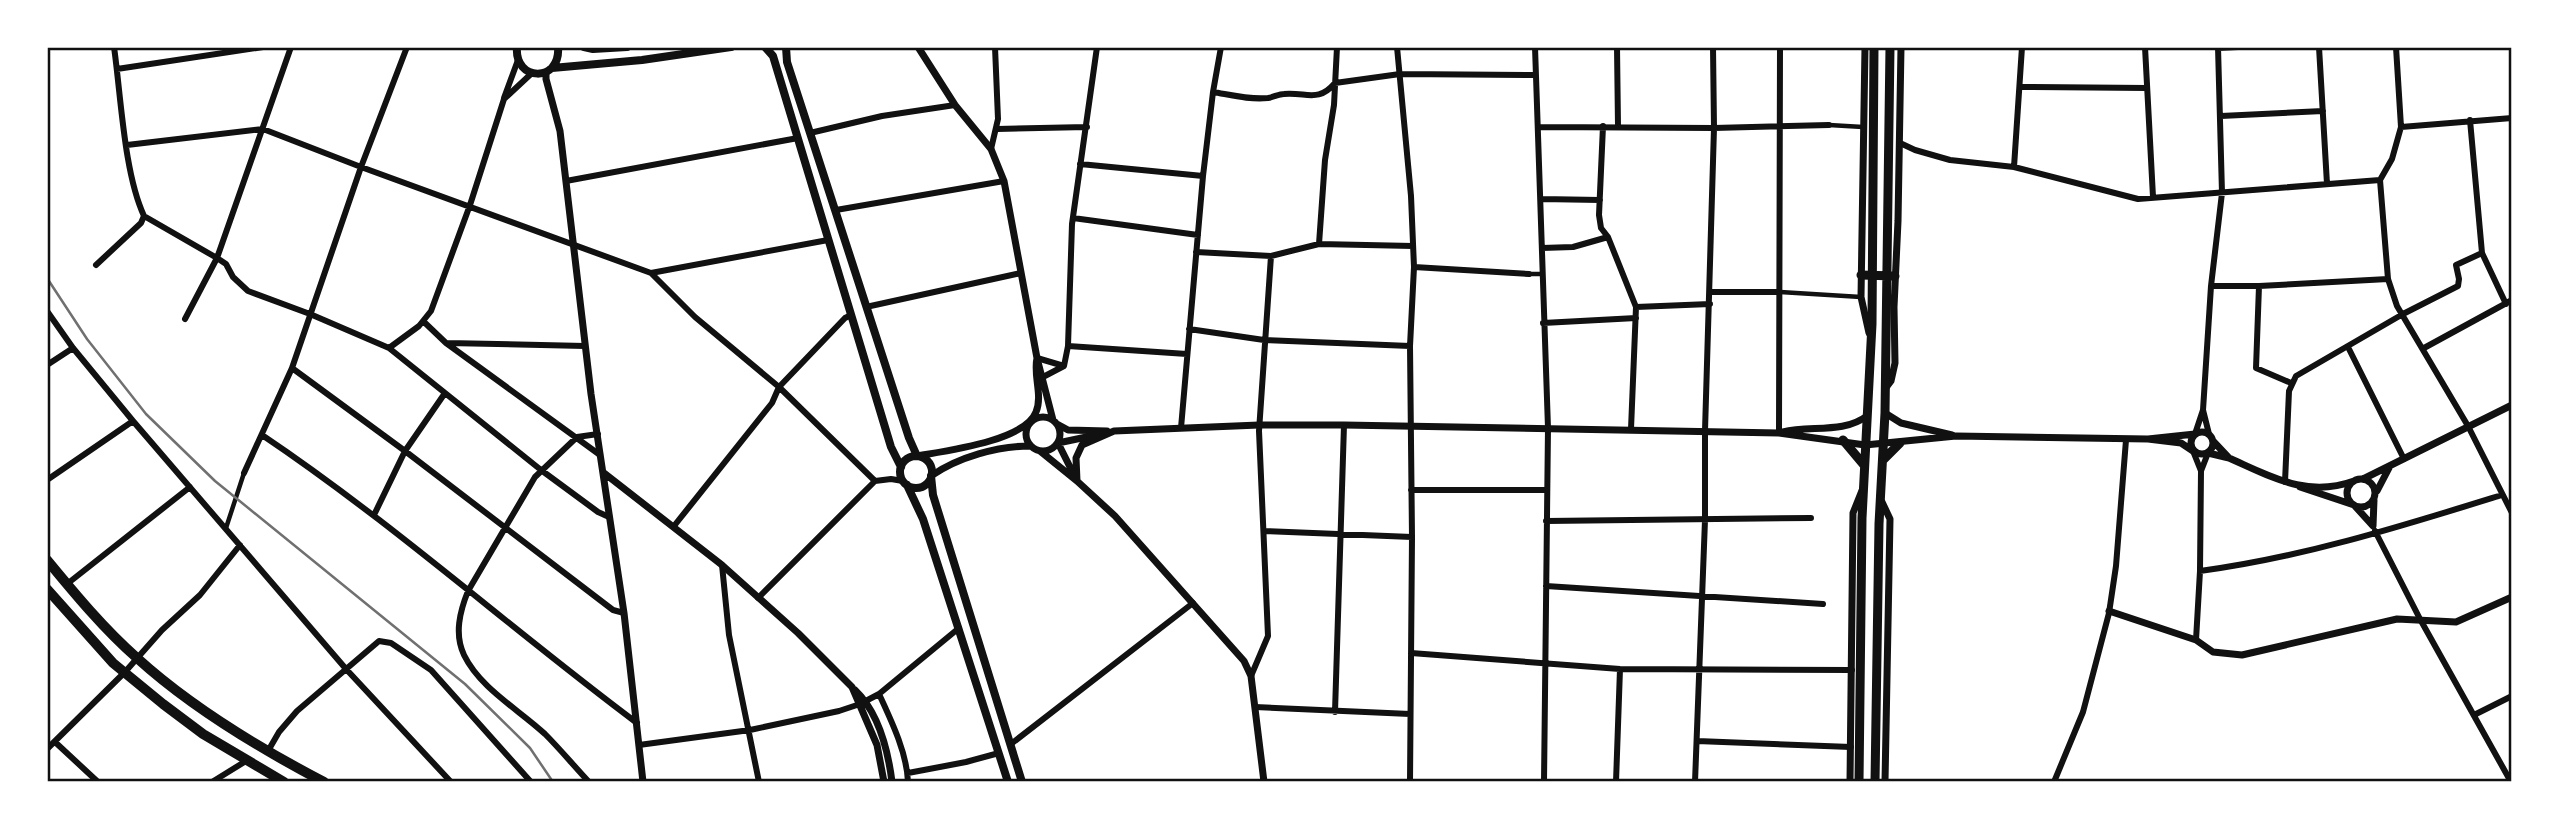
<svg xmlns="http://www.w3.org/2000/svg" width="2559" height="829" font-family="'Exo 2',sans-serif">
<rect width="100%" height="100%" fill="#fff"/>
<g fill="none" stroke-linecap="round" stroke-linejoin="round">
<path stroke="#111" stroke-width="4.5" d="M1829 125 1863 127
M1529 274H1542
M1780 292 1861 297
M226 528 244 473"/>
<path stroke="#111" stroke-width="6" d="M1397 47 1411 196 1414 267 1410 346 1412 537 1410 782
M1535 47 1548 428 1544 782
M1617 47 1618 126
M2145 47 2153 197
M2319 47 2327 184
M2396 47 2401 127 2392 159 2380 180 2388 279 2397 306 2468 426 2512 513
M2218 48 2238 47
M117 69 263 47
M2021 87 2147 88
M1213 92C1231 95 1250 100 1268 98 1274 97 1279 94 1284 94 1307 92 1318 103 1335 83L1400 74 1536 75
M504 98 518 60
M2221 116 2323 111
M2470 120 2482 253 2506 304
M1603 126 1599 215 1601 228 1608 237 1636 307 1631 429
M1539 127 1714 128 1829 125
M2401 127 2512 118
M997 129 1087 127
M810 133 882 116 955 105
M1900 143 1915 150 1950 160 2014 167 2138 199 2380 180
M127 145 263 129 361 167 651 273 695 317 779 387 875 481
M991 149 998 119 995 47
M1080 164 1203 176
M2014 167 2022 47
M566 181 798 138
M1541 199 1600 200
M836 210 1004 181
M144 216 217 258 226 264 233 277 248 291 310 314 389 348 541 470 598 512 609 517
M1073 218 1198 235
M1319 244 1325 160 1334 105 1337 47
M1542 248 1573 247 1608 237
M1196 252 1271 256 1319 244 1413 246
M96 265 141 223 144 216C124 173 121 96 114 47
M1414 267 1529 274
M651 273 828 240
M2211 286H2259L2388 279
M2259 286 2256 368 2291 383
M1710 292H1780
M866 307 1021 273
M1636 307 1710 304
M47 311 73 348 133 421 346 669 451 782
M185 319 217 258 291 47
M423 321 446 343 600 455
M1543 323 1636 318
M1189 329 1264 340 1410 346
M447 343 585 346
M1068 346 1187 354
M2348 347 2404 459
M389 348 419 326 431 311 470 205 504 99 532 73
M2424 348 2512 300
M1037 358 1064 366
M47 365 73 348
M292 368 405 451 613 610 624 613
M1043 377 1064 366 1068 346 1072 224 1097 47
M2203 410 2211 286 2222 193 2218 47
M1181 428 1203 176 1213 92 1221 47
M1779 433 1780 47
M2195 434 2203 410 2209 434
M262 435C393 523 511 629 637 723
M2193 451 2201 471 2208 453
M244 473 292 368 361 167 407 47
M47 480 133 421
M2285 482 2289 391 2296 376 2403 314 2458 286 2459 279 2456 265 2482 253
M1411 490H1546
M374 515 405 451 445 393
M1546 521 1811 518
M674 526 772 403 779 387 845 318 851 315
M1264 531 1412 537
M2375 531 2420 619 2511 782
M722 565 729 635 759 782
M2200 571C2304 557 2402 526 2502 495
M67 584 190 487
M1546 586 1823 604
M758 598 875 481 891 479 903 481
M2196 640 2200 571 2201 471
M1411 653 1620 669 1852 670
M1251 676 1268 636 1259 431 1271 256
M879 694C891 720 907 753 908 782
M1255 707 1410 714
M1335 712 1344 425
M2474 715 2512 696
M1697 741 1851 747
M55 742 98 782
M1011 744 1193 603
M639 745 750 730 839 711 860 704 879 694 959 628
M47 749 125 672 162 630 200 595 240 545
M268 751 279 732 297 711 379 641 391 643 431 670 531 782
M908 773 966 762 999 753
M212 782 246 761
M589 782C574 766 560 749 545 734 518 709 480 688 464 655 454 634 460 611 468 591L535 477 577 437 598 434
M1616 782 1620 669
M1695 782 1705 520V431L1714 128 1713 47
M2054 782 2083 712 2109 613 2116 566 2126 440"/>
<path stroke="#111" stroke-width="7" d="M918 47 955 105 991 149 1004 181 1037 358
M1865 47 1861 297 1869 333
M546 72V79L560 131 591 394 624 613 643 782
M1885 389 1891 381 1895 363 1894 307 1898 221 1901 47
M1885 413 1901 423 1952 435
M1026 434a17 17 0 1 1 34 0a17 17 0 1 1-34 0Z
M1057 424 1068 430 1107 431
M2191 443a11 11 0 1 1 22 0a11 11 0 1 1-22 0Z
M1783 432C1810 425 1843 434 1867 416
M1040 451 1077 481 1058 443 1096 435
M2193 451 2181 443 2148 439 2195 434
M2208 453 2229 458 2213 441
M917 456C945 451 1025 441 1036 412 1043 395 1033 376 1037 358L1053 420
M2229 458C2272 477 2307 498 2354 481
M604 473 722 565 798 633 852 687 877 745 884 782
M931 476C958 457 998 446 1030 446
M2347 493a14 14 0 1 1 28 0a14 14 0 1 1-28 0Z
M2363 479 2512 405
M2300 487 2354 505 2373 526 2374 500
M2377 491 2389 468
M1882 502 1890 519 1885 782
M2109 611 2196 640 2213 652 2242 655 2397 619 2456 622 2512 597
M855 690C878 712 888 750 892 782
M1264 782 1251 676 1244 661 1115 516 1077 481 1076 458 1082 445 1114 431 1259 425H1344L1779 433 1865 445 1956 436 2148 439
M1850 782 1853 513 1863 488"/>
<path stroke="#111" stroke-width="8" d="M517 47C514 82 561 83 558 47
M584 47 593 49 627 47
M765 47 773 56 891 447 901 467
M786 47 787 62 909 438 917 456
M552 68 642 60 731 47
M900 472a16 16 0 1 1 32 0a16 16 0 1 1-32 0Z
M931 476 933 495 1022 782
M907 485 923 519 1008 782"/>
<path stroke="#111" stroke-width="9" d="M1861 275 1895 276
M1843 440 1864 465
M1883 460 1900 443
M1859 782 1862 518 1872 324 1874 47
M1875 782 1879 524 1885 413 1890 47"/>
<path stroke="#111" stroke-width="10" d="M47 560C75 594 104 629 137 658 192 708 259 748 324 782
M47 589 113 663 163 704 203 734 284 782"/>
<path stroke="#707070" stroke-width="2.5" d="M47 278 87 339 146 414 215 481 465 684 530 748 553 782"/>
</g>
<rect width="2559" height="829" fill="none" stroke="#ffffff" stroke-width="98"/>
<rect x="49" y="49" width="2461" height="731" fill="none" stroke="#111" stroke-width="2.5"/>
</svg>
